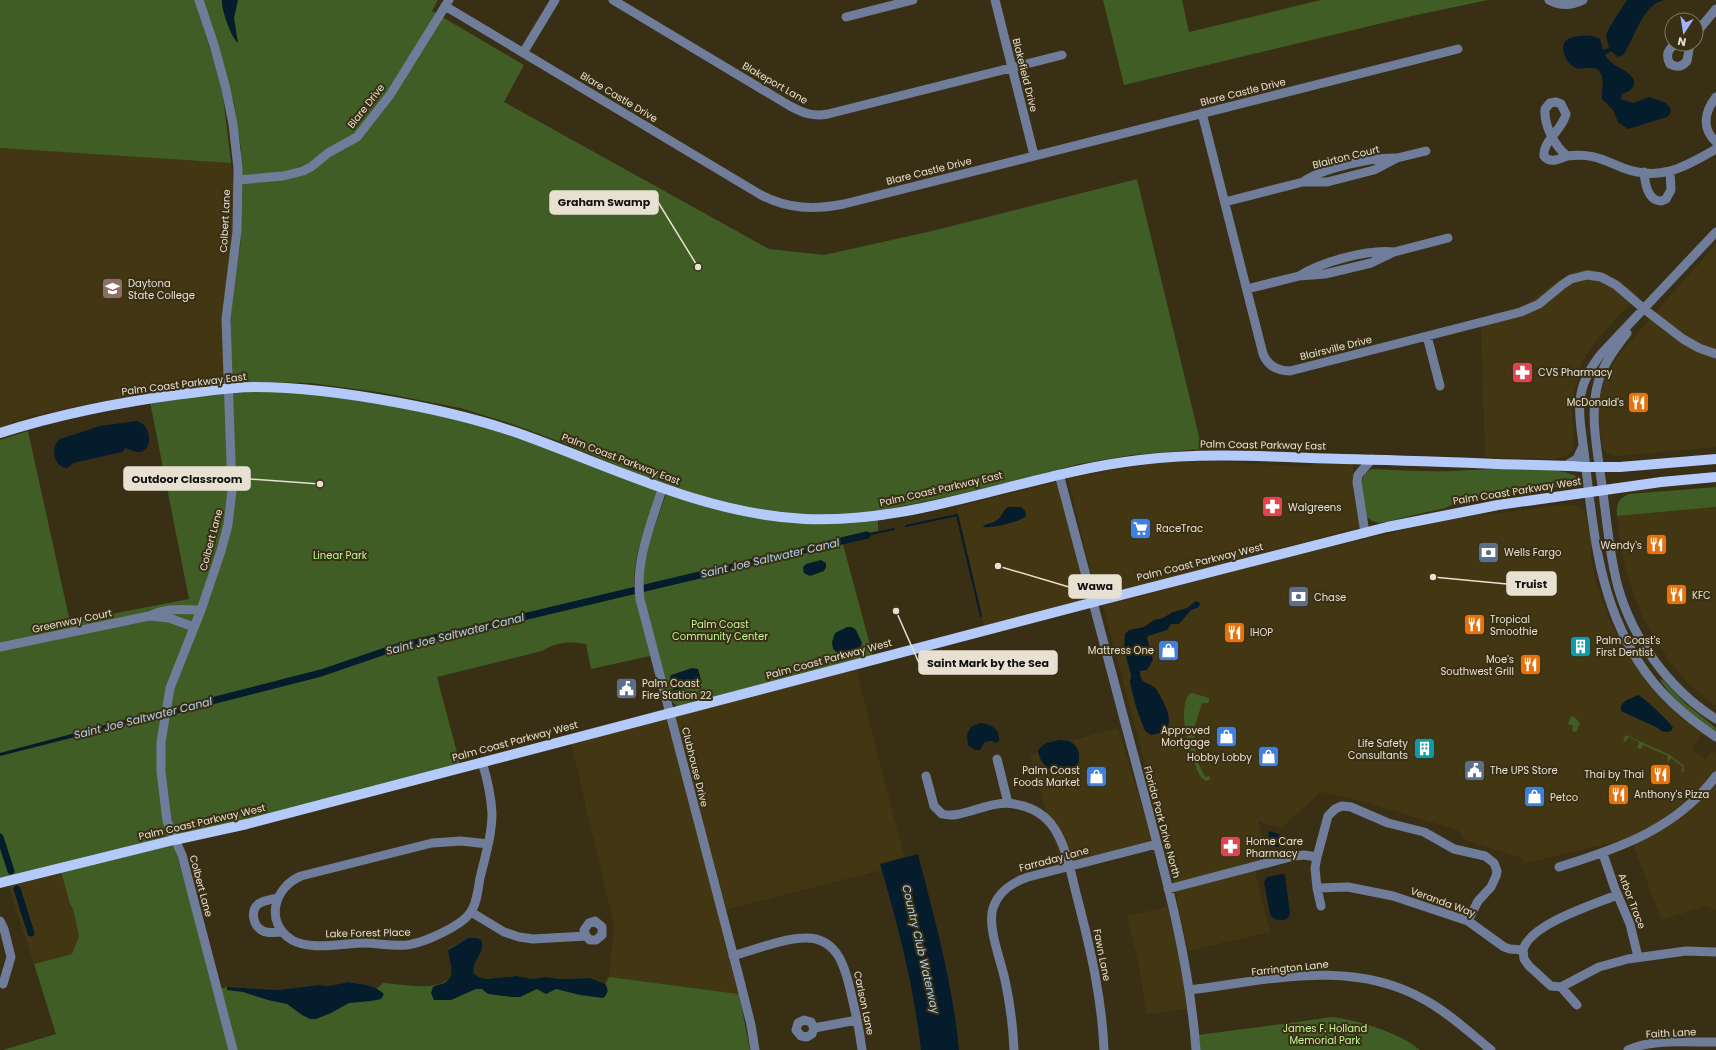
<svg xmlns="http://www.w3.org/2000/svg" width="1716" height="1050" font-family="Poppins,sans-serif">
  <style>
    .built { fill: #433613 }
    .green { fill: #3f5d24 }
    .water { fill: #051c2c }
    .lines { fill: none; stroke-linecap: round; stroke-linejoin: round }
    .stream { stroke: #051c2c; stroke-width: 2 }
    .canal { stroke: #051c2c; stroke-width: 7 }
    .minor { stroke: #6f7d9b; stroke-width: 9 }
    .major { stroke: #b4cafb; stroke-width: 10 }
    .labels { text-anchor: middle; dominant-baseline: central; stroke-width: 4; stroke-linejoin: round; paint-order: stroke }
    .street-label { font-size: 10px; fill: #e8e1d2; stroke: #392f14 }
    .poi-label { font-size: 10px; fill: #e8e1d2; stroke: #392f14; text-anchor: start }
    .park-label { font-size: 10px; fill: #c0f694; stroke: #392f14 }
    .water-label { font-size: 11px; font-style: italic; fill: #aed2ef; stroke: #392f14 }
    .leader { fill: none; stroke: #e8e1d2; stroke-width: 1.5 }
    .callout-dot { fill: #e8e1d2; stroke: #392f14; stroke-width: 1.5 }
    .callout { fill: #e8e1d2; stroke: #e8e1d2; stroke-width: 1.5 }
    .callout-label { font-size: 11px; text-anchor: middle; font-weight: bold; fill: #111 }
  </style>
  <rect width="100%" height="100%" fill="#392f14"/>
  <path class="built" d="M0,148L231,163L235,209L225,380L223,384L220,386L152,394L67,408L28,417L0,428Z
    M1716,244V447L1616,456L1611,455L1604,450L1602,445L1598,412L1599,401L1603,383L1607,374L1620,353Z
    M1584,269L1594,270L1606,273L1619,280L1638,295L1599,337L1580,364V373L1571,403L1574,448L1568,455L1555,459L1485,457L1481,326L1492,314L1511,309L1526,304L1560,279L1571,273Z
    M1219,461L1303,467L1321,463L1353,464V491L1360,527L1097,597L1068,478L1156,463Z
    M1057,482L1090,599L984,626L957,507Z
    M1568,504L1574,505L1582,509L1586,516L1592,543L1591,558L1596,582L1611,623L1626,651L1648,683L1659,695L1675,712L1702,734L1692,750L1706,759L1712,750L1716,753V910L1705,906L1661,920L1631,838L1522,864L1521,858L1465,840L1457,830L1362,801L1321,792L1281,828L1258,821L1270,867L1255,870L1270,932L1188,951L1163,831L1103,606L1297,555L1477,513L1495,514Z
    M1716,507V706L1687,682L1669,661L1642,616L1626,571L1621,548L1617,516Z
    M856,668L904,857L881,864L882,870L725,910L674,715Z
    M667,717L718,912L739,994L609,977L614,926L571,743Z
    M1118,728L1152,840L1061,865L1030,755L1038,753V755L1079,756L1078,748L1071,741Z
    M61,872L70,904L73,909L79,936L72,954L34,964L8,885Z
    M1167,907L1181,960L1188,1009L1146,1014L1139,964L1127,916Z"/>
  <path class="green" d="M0,0H195L219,78L223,96L231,163L0,148Z
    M203,0H438L432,11L524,65L504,102L769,249L824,255L932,231L1137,179L1202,449L1132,455L1079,464L986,489L878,511L820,516L783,514L751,509L666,486L561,442L509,423L460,408L378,392L310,383L261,382L232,384L230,329L232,299L241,240V149L234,103L216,38Z
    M1103,0H1182L1189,32L1321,0H1488L1412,16L1124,85Z
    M236,391L317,392L443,416L496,431L555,451L658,490C648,520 634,551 634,583L650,656L591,669L586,644C569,641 556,642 542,651L437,677L460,764L239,823L0,879V440L28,431L70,622L189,599L150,402Z
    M1373,469C1400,470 1427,472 1453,471C1475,470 1568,463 1579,479L1577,484L1459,502L1445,508L1380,523L1372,521L1365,515C1364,501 1354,474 1373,469Z
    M1716,487V507L1617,516C1616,504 1618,499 1629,494Z
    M666,494L750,516L878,518V531L841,537L873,656L677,706L670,700L647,614L642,583L644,558Z
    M1662,679L1685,703L1716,728V731C1695,717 1674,701 1660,680Z
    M1192,693L1209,698V700L1208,703H1202L1194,729L1199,732L1194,734L1196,758L1205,777L1210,776V779L1207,781C1205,780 1204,780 1202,778C1194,770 1183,727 1184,715C1184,707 1185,700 1189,694Z
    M1571,716L1574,717L1580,723L1576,732L1572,731L1573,726L1568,724Z
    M1626,735L1670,755L1684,766V771L1681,773L1683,767L1671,758L1667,763L1668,756L1643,745L1641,749L1637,748L1639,742L1629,737L1625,742L1623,739Z
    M174,845L215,990L227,987L277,990L319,985L329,986L348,982L361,984L376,989L383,983C402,984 436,992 450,978L452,969L448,949L468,938H478L482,941C485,955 471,960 474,974L479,977L487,979L516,976L533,979L545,977L561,979L590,978L605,984L609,977L739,994L750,1050H3L56,1034L34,964L72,954L79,936L73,909L70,904L61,872Z
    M1333,1017C1359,1021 1399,1032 1420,1050H1199L1198,1035Z"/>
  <path class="water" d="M222,0H238L234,18L238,43C231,37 221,9 222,0Z
    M1627,0H1664C1642,5 1635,38 1623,55L1618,57L1611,51L1605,55C1614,69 1626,67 1634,80C1635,88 1629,92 1622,94L1621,99L1633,103L1649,97L1666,103L1671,109L1670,114L1667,117L1628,129L1618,122L1613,110L1602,99C1601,90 1606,79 1599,71C1594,65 1583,70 1576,68C1568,65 1559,50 1565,42C1567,38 1574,37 1579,36C1586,35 1593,35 1600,39L1603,50L1609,48L1606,36L1609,28Z
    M136,421C151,423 154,450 140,452C135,453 130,449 125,448L122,452L73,463L67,468C53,467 50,446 60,439L100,426Z
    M1008,507H1021L1025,511L1026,516C1021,522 990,529 983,527C985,523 993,524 997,520C1002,517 1003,510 1008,507Z
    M821,560L826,563V567L824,571L810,576L804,573L803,567L806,564Z
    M1196,601L1200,603L1199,607L1191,610L1179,624H1171L1167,630L1148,636L1147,638L1153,660L1147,670L1140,671C1139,685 1151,682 1157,690C1164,704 1174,716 1166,732L1151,735L1145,731L1136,707L1130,683L1131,675L1124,649L1125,634L1129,630L1144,627L1154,620L1163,618L1173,612L1187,608Z
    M847,627H852L856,630L862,643L860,648L855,650L838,653L833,649L832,642L835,633Z
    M692,668L698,669L702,683L673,691L670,678L671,675Z
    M1638,695C1644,697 1668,721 1673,727L1671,731C1665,733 1662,732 1658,728L1621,711C1620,700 1631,699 1638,695Z
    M158,711V716L0,756V753Z
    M981,723C992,725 1000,729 999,741L996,743L992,741L985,742L980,750H975L968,745L967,734L972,726Z
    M1060,740C1093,739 1080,793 1048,768C1043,764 1038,757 1038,750L1046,743Z
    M1270,831L1283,836L1284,841L1281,846L1276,847L1272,845L1268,834Z
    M918,854C934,918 953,983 959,1050H921C914,987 898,925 880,864Z
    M1283,874L1285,875L1290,914L1287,919C1280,921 1274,921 1270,914L1264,882L1267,877Z
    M468,938H478L482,941C485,955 471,960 474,974L479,977L487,979L516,976L533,979L545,977L561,979L590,978L605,984C609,989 608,994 603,998L580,995L556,989L546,994L537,989L520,997H512L488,994L482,989H476L451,1000H434L431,993L433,987C436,985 439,985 442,984C458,978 449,961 448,950Z
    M348,982C360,984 375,985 384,994L381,999L371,1001L349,1003L331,1013L316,1019H310L302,1015L287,1004L268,1000L243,992L227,990V987L277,990L319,985L329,986Z"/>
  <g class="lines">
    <path class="stream" d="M906,526L957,515L981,616
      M867,535L894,529"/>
    <path class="canal" d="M149,717L321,673L397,647L867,535
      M0,837L11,871
      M17,889L31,933"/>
    <path class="minor" d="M199,0L214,45L226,89L233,124L238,168L237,231L226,319L232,490L228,525L221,551L201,610L170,688L161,742V772L167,821L182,855L233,1050
      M613,0L790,106C803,113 813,117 828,114L1062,55
      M995,0L1034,155
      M1549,0C1560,6 1571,6 1583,0
      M445,6L761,195C788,209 814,210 844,204L1458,49
      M846,17L913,0
      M1696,33L1716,9
      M1677,44C1668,48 1665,55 1670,64C1677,68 1682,67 1687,61L1690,44
      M523,53L555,0
      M1716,97C1705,111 1701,128 1716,142
      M1202,113L1263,354C1268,366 1277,371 1290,371L1521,312L1539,304L1562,285L1571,279L1587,275L1601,277L1616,285L1644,309L1683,339L1699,348L1716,354
      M1567,156C1559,159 1550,164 1544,156C1542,142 1563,129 1566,114L1561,104L1556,102L1550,103L1545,109C1544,126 1554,145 1567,156C1592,153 1601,159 1623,168C1661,182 1684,167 1716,149
      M1397,158C1373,157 1322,168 1303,182H1327L1374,170L1397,158L1426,151
      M1644,172C1645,184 1648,201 1661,201L1666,199L1671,190L1670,171
      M238,180L283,176L303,171L311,167L328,153L357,137L390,95L449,0
      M1225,202L1303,182
      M1716,232L1601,354C1592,366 1584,378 1581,394C1577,413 1583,440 1585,460C1593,531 1599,599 1638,661C1658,693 1685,716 1716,737
      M1394,252L1448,238
      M1247,289L1299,276L1325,274L1371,263L1394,252C1368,249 1321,262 1299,276
      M1627,333C1615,349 1603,364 1598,383C1589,415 1598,453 1602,486C1607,520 1609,554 1618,587C1633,640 1670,690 1716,719
      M1427,336L1440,386
      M1565,466L1577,459L1583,446
      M1059,474C1086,575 1112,675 1139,775C1163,866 1189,956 1196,1050
      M662,489C651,525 635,560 640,599L740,981L751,1025L755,1050
      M1365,533L1357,482L1358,475L1372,459
      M150,616C166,607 183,610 201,610
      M0,647L149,616L169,618L194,627
      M997,759L1008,803
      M482,762C487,778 491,796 492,813C492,835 485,857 480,878C478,889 477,904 470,913C461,926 427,941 412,944C397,948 380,943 364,943C344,943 310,951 292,940C264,923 274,887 301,876L432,843L461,841L488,844
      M926,776L934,806L942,814C964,820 991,797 1019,805C1033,808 1046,816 1054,828C1067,848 1071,874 1077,897C1090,947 1102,998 1104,1050
      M1603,854L1615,889L1630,924L1638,957
      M1317,857L1328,816L1335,809L1342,806L1351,807L1388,823L1424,832L1454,849L1485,856L1494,863L1497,871L1496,876L1491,887L1478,901L1468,921
      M1559,867C1620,848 1676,829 1716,776
      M1317,888L1321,906
      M1168,889L1294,856L1304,855L1317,857L1315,868L1317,888L1348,887L1393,896L1468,921L1504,947L1510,949L1523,950L1524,959L1529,966L1551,986L1561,987L1577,1005
      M278,898C272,899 265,900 260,903C249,909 253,927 263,931C269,934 276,932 282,932
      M471,912L504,932L519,937L533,939L586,936L590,940H596L602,935V927L595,921L589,923L584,930L586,936
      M0,921L4,929L11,957L3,984
      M1523,950C1530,924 1593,905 1617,895
      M733,956C754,950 784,938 805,938C841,937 847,975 853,1002C857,1018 860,1034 862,1050
      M1561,987L1599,967L1628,959L1686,951L1716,952
      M1190,990C1269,980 1352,958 1425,1000C1449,1013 1470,1033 1491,1050
      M814,1028L811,1022L804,1020L798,1023L796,1030L801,1036L807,1037L812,1034L814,1028L857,1020
      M1014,1050C1013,1027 1010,1003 1005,980C1001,961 987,927 993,908C998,892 1013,882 1028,877L1157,844
      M1628,1050C1654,1038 1688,1043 1716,1042"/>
    <path class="major" d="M0,433C59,414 121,402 182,394C207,391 231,387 255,387C304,387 352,394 400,403C443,411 485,421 526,436C617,469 706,514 805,519C920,524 1027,473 1140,460C1207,452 1275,457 1343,459C1394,460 1445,462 1497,464C1527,465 1556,465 1586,467H1620L1716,459
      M0,883L174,840L247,824L1094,602L1387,527L1498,505L1661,482L1716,477"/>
  </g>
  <defs>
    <symbol id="university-square" viewBox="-11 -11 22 22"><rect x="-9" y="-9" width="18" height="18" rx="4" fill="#8d6e63" stroke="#392f14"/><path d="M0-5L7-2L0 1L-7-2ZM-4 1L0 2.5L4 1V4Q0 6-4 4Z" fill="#fff"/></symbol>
    <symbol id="pharmacy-square" viewBox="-11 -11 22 22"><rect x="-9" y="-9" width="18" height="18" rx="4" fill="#e0444e" stroke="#392f14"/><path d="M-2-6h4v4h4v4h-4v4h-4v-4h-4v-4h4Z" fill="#fff"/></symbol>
    <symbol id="restaurant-square" viewBox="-11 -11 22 22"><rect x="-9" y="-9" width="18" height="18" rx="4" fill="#e8710a" stroke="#392f14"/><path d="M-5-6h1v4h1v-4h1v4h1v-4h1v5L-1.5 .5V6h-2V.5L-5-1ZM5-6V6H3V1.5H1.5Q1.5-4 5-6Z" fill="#fff"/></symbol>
    <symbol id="supermarket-square" viewBox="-11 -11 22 22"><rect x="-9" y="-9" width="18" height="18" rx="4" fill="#3f7fe0" stroke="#392f14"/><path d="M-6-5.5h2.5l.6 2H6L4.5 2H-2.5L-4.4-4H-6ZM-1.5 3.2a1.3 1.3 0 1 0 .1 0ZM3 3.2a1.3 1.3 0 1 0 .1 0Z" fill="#fff"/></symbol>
    <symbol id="bank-square" viewBox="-11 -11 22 22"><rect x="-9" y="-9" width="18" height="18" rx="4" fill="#5c6f8a" stroke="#392f14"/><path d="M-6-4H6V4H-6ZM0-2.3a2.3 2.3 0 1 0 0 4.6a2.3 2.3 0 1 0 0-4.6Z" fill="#fff"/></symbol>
    <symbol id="building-square" viewBox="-11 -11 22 22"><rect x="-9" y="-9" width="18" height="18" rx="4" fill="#0f9aa8" stroke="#392f14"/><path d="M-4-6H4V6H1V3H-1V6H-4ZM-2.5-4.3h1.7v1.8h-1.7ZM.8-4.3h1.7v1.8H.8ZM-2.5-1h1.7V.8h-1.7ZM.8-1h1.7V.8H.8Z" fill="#fff"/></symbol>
    <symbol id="shop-square" viewBox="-11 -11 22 22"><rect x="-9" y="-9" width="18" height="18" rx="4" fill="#3f7fe0" stroke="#392f14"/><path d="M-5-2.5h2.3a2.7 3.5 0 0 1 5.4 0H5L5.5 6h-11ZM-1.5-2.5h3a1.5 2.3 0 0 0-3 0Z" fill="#fff"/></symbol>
    <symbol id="civic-square" viewBox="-11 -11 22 22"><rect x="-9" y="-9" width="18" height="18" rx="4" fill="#5c6f8a" stroke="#392f14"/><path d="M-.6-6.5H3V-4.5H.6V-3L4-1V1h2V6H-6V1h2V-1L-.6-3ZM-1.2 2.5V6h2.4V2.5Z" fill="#fff"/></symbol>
  </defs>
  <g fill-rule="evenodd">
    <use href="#university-square" x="100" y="276" width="25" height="25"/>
    <use href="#pharmacy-square" x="1510" y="360" width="25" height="25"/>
    <use href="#restaurant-square" x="1626" y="390" width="25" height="25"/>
    <use href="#pharmacy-square" x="1260" y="494" width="25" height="25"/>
    <use href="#supermarket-square" x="1128" y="516" width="25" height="25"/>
    <use href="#restaurant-square" x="1644" y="532" width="25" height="25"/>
    <use href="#bank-square" x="1476" y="540" width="25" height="25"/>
    <use href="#restaurant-square" x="1664" y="582" width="25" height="25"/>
    <use href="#bank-square" x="1286" y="584" width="25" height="25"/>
    <use href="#restaurant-square" x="1462" y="612" width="25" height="25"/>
    <use href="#restaurant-square" x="1222" y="620" width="25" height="25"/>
    <use href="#building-square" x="1568" y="634" width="25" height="25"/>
    <use href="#shop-square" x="1156" y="638" width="25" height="25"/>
    <use href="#restaurant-square" x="1518" y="652" width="25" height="25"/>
    <use href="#civic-square" x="614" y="676" width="25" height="25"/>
    <use href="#shop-square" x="1214" y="724" width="25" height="25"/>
    <use href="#building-square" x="1412" y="736" width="25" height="25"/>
    <use href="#shop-square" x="1256" y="744" width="25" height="25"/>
    <use href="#civic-square" x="1462" y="758" width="25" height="25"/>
    <use href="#restaurant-square" x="1648" y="762" width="25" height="25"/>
    <use href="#shop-square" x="1084" y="764" width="25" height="25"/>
    <use href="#restaurant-square" x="1606" y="782" width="25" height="25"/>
    <use href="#shop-square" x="1522" y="784" width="25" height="25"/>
    <use href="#pharmacy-square" x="1218" y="834" width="25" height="25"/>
  </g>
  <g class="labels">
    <g class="street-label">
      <text transform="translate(1025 75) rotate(76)">Blakefield Drive</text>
      <text transform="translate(775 83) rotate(30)">Blakeport Lane</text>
      <text transform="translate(1243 92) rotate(-14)">Blare Castle Drive</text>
      <text transform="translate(619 97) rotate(31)">Blare Castle Drive</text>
      <text transform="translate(366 106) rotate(-52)">Blare Drive</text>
      <text transform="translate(1346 157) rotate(-14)">Blairton Court</text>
      <text transform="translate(929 171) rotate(-14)">Blare Castle Drive</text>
      <text transform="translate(225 221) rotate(-87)">Colbert Lane</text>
      <text transform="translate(1336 348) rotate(-14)">Blairsville Drive</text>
      <text transform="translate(184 384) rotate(-7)">Palm Coast Parkway East</text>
      <text transform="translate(1263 445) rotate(1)">Palm Coast Parkway East</text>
      <text transform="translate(621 459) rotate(21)">Palm Coast Parkway East</text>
      <text transform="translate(941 489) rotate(-13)">Palm Coast Parkway East</text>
      <text transform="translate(1517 491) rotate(-9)">Palm Coast Parkway West</text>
      <text transform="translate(211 540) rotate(-75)">Colbert Lane</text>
      <text transform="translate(1200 562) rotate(-14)">Palm Coast Parkway West</text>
      <text transform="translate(72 621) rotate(-12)">Greenway Court</text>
      <text transform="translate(829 659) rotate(-15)">Palm Coast Parkway West</text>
      <text transform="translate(515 741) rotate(-15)">Palm Coast Parkway West</text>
      <text transform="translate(695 767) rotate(76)">Clubhouse Drive</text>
      <text transform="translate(202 822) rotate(-13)">Palm Coast Parkway West</text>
      <text transform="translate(1162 822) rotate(75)">Florida Park Drive North</text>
      <text transform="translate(1054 859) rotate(-15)">Farraday Lane</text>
      <text transform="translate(201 886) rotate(75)">Colbert Lane</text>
      <text transform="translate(1632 901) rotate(69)">Arbor Trace</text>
      <text transform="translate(1443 902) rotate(20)">Veranda Way</text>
      <text transform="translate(368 933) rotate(-1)">Lake Forest Place</text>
      <text transform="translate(1102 955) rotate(79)">Fawn Lane</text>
      <text transform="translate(1290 968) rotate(-6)">Farrington Lane</text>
      <text transform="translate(864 1003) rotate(78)">Carlson Lane</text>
      <text transform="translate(1671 1033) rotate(-3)">Faith Lane</text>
    </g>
    <g class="poi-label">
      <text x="128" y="283">Daytona<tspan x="128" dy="12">State College</tspan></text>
      <text x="1538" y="372">CVS Pharmacy</text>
      <text x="1624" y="402" text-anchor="end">McDonald's</text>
      <text x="1288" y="507">Walgreens</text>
      <text x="1156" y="528">RaceTrac</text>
      <text x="1642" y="545" text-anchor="end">Wendy's</text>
      <text x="1504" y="552">Wells Fargo</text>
      <text x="1692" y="595">KFC</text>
      <text x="1314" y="597">Chase</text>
      <text x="1490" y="619">Tropical<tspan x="1490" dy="12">Smoothie</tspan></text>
      <text x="1250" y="632">IHOP</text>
      <text x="1596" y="640">Palm Coast's<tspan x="1596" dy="12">First Dentist</tspan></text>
      <text x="1154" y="650" text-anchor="end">Mattress One</text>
      <text x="1514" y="659" text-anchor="end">Moe's<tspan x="1514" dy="12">Southwest Grill</tspan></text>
      <text x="642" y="683">Palm Coast<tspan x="642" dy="12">Fire Station 22</tspan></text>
      <text x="1210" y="730" text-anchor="end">Approved<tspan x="1210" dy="12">Mortgage</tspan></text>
      <text x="1408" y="743" text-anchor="end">Life Safety<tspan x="1408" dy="12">Consultants</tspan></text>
      <text x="1252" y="757" text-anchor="end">Hobby Lobby</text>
      <text x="1080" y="770" text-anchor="end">Palm Coast<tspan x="1080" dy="12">Foods Market</tspan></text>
      <text x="1490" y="770">The UPS Store</text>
      <text x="1644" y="774" text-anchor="end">Thai by Thai</text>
      <text x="1634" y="794">Anthony's Pizza</text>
      <text x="1550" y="797">Petco</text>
      <text x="1246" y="841">Home Care<tspan x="1246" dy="12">Pharmacy</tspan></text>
    </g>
    <g class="park-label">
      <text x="340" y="555">Linear Park</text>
      <text x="720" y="624">Palm Coast<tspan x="720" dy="12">Community Center</tspan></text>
      <text x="1325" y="1028">James F. Holland<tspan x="1325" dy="12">Memorial Park</tspan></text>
    </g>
    <g class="water-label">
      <text transform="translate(770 558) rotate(-13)">Saint Joe Saltwater Canal</text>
      <text transform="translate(455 634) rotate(-14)">Saint Joe Saltwater Canal</text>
      <text transform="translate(143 718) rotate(-14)">Saint Joe Saltwater Canal</text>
      <text transform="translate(921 949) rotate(77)">Country Club Waterway</text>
    </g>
  </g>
  <path class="leader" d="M698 267L658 202M320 484L250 479M1433 577L1507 584M998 566L1069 587M896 611L919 663"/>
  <g class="callout-dot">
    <circle cx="698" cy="267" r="4"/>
    <circle cx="320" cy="484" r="4"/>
    <circle cx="1433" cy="577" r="4"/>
    <circle cx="998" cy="566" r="4"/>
    <circle cx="896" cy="611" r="4"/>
  </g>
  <g class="callout">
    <rect x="550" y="191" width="108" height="23" rx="4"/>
    <rect x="124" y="467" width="126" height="23" rx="4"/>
    <rect x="1507" y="572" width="49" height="23" rx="4"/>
    <rect x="1069" y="575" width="52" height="23" rx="4"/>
    <rect x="919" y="651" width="138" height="23" rx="4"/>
  </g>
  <g class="callout-label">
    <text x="604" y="206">Graham Swamp</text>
    <text x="187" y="483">Outdoor Classroom</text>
    <text x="1531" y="588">Truist</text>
    <text x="1095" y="590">Wawa</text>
    <text x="988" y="667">Saint Mark by the Sea</text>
  </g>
  <g transform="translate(1684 32) rotate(192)"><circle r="19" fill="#392f14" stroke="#7f7660"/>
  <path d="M0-3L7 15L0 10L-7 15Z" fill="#a2b2fd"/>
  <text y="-6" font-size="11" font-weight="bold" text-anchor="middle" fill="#e8e1d2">N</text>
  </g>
</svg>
